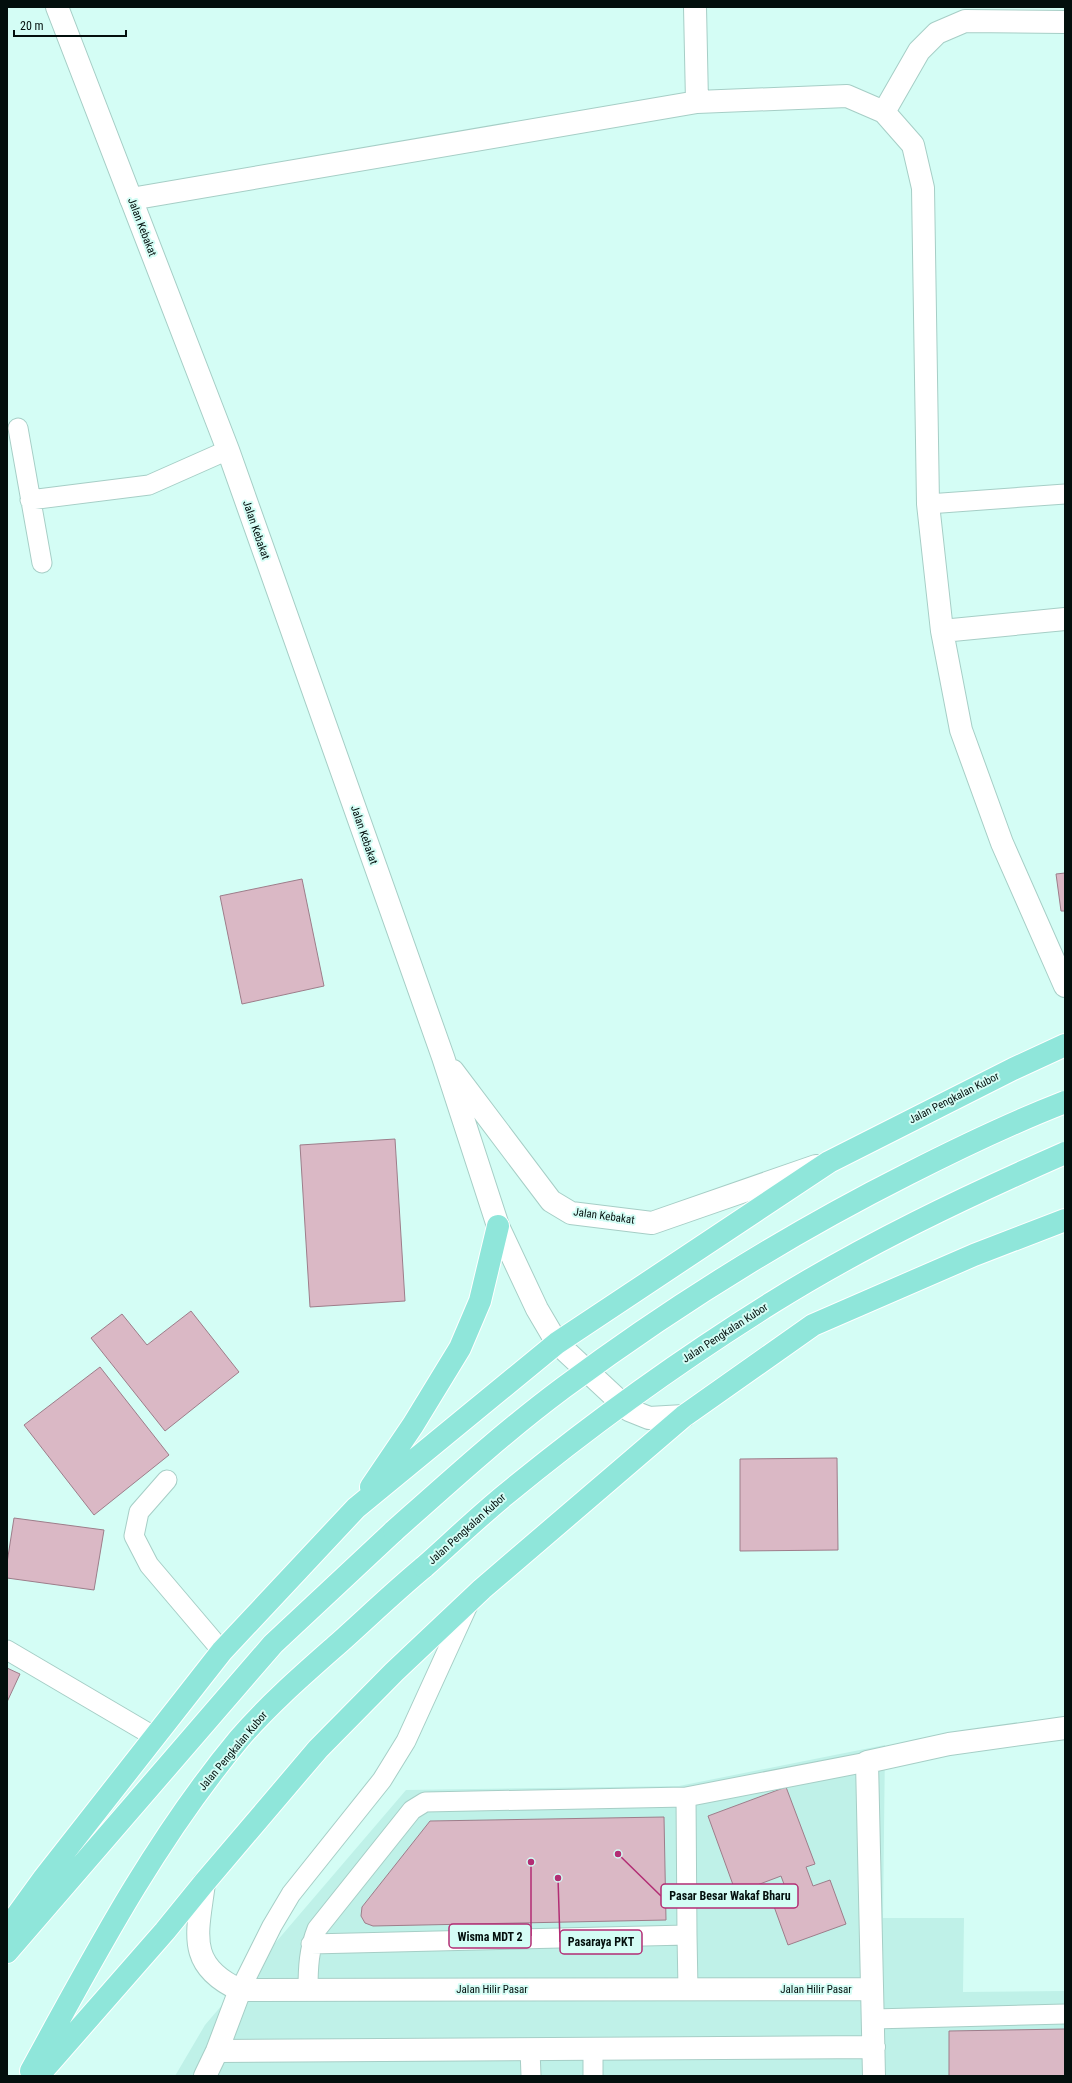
<svg xmlns="http://www.w3.org/2000/svg" width="1072" height="2083" font-family="'Roboto Condensed',sans-serif">
  <style>
    .built { fill: #bff1e8 }
    .building { fill: #dab8c5; stroke: #9d7d8a }
    .lines { fill: none; stroke-linecap: round; stroke-linejoin: round }
    .lane-casing { stroke: #a6cec6; stroke-width: 21 }
    .street-casing { stroke: #a6cec6; stroke-width: 24 }
    .secondary-casing { stroke: #a6cec6; stroke-width: 24 }
    .primary-casing { stroke: #fff; stroke-width: 24 }
    .lane { stroke: #fff; stroke-width: 19 }
    .street { stroke: #fff; stroke-width: 22 }
    .secondary { stroke: #fff; stroke-width: 22 }
    .primary { stroke: #8fe6da; stroke-width: 22 }
    .primary-bridge-casing { stroke: #fff; stroke-width: 24; stroke-linecap: butt }
    .primary-bridge { stroke: #8fe6da; stroke-width: 22 }
    .labels { text-anchor: middle; dominant-baseline: central; stroke-width: 4; stroke-linejoin: round; paint-order: stroke }
    .street-label { font-size: 11px; fill: #030f0d; stroke: #d4fdf5 }
    .leader { fill: none; stroke: #b22d74; stroke-width: 1.5 }
    .callout-dot { fill: #b22d74; stroke: #d4fdf5; stroke-width: 1.5 }
    .callout { fill: #d4fdf5; stroke: #b22d74; stroke-width: 1.5 }
    .callout-label { font-size: 12px; text-anchor: middle; font-weight: bold; fill: #030f0d }
  </style>
  <rect width="100%" height="100%" fill="#d4fdf5"/>
  <path class="built" d="M885,1745L883,1918H964L963,1992L1065,1991V2076H175L205,2025L406,1790L679,1786Z"/>
  <path class="building" d="M1065,873V911H1061L1056,874Z
    M302,879L324,986L242,1004L220,896Z
    M395,1139L405,1301L310,1307L300,1145Z
    M191,1311L239,1372L165,1431L91,1338L122,1314L147,1345Z
    M100,1367L169,1455L94,1515L24,1425Z
    M837,1458L838,1550L740,1551V1459Z
    M14,1518L104,1530L94,1590L7,1578V1563Z
    M7,1668L20,1674L7,1702Z
    M786,1787L815,1864L806,1867L813,1886L830,1880L846,1924L788,1945L772,1901L788,1895L781,1876L736,1893L708,1816Z
    M664,1817L666,1920L373,1926L365,1923L361,1916L362,1907L430,1821Z
    M1065,2029V2076H949V2031Z"/>
  <g class="lines">
    <defs>
      <path id="lane" d="M18,428L42,563
        M30,500L149,485L228,450
        M928,504L1065,494
        M167,1480L139,1512L134,1536L149,1565L222,1651
        M7,1650L155,1737
        M686,1797L687,1935
        M311,1944L687,1935L688,1989
        M240,1990L272,1926L291,1894L382,1780L406,1741L469,1603
        M308,1990C308,1967 309,1949 317,1929L412,1810L425,1802L686,1797L867,1762
        M873,2019L1065,2014
        M530,2049L531,2076
        M593,2049V2076"/>
      <path id="street" d="M695,7L697,102
        M884,112L919,51L937,33L965,21L1065,22
        M131,199L697,102L847,96L884,112L913,145L923,188L928,504L942,631L961,730L1002,843L1065,986
        M942,631L1065,619
        M204,1883C198,1932 185,1965 240,1990L872,1989
        M217,2051L874,2047
        M205,2076L217,2051L240,1990
        M874,2076L867,1762L949,1744L1065,1728"/>
      <path id="secondary" d="M57,7L228,450L443,1057L498,1226L537,1309L557,1343L629,1410L649,1418L684,1416
        M453,1071L551,1201L571,1213L652,1223L816,1166"/>
      <path id="primary" d="M371,1487L413,1425L460,1348L480,1301L498,1226
        M7,1929L44,1878L222,1651L356,1508L557,1343L829,1162L1013,1069L1065,1045
        M7,1952L273,1644L394,1531
        M31,2071C94,1956 155,1840 239,1739C269,1704 305,1673 339,1643C368,1617 395,1591 424,1567
        M38,2076L165,1931L204,1883L318,1749L394,1672L482,1589L684,1416L813,1325L974,1255L1065,1220"/>
    </defs>
    <use href="#lane" class="lane-casing"/>
    <use href="#street" class="street-casing"/>
    <use href="#secondary" class="secondary-casing"/>
    <use href="#primary" class="primary-casing"/>
    <use href="#lane" class="lane"/>
    <use href="#street" class="street"/>
    <use href="#secondary" class="secondary"/>
    <use href="#primary" class="primary"/>
    <defs>
      <path id="primary-bridge" d="M394,1531C449,1482 504,1432 563,1388C672,1307 787,1235 908,1174C959,1148 1011,1123 1065,1102
        M424,1567C451,1543 477,1518 505,1495C590,1425 680,1360 773,1302C866,1244 965,1197 1065,1153"/>
    </defs>
    <use href="#primary-bridge" class="primary-bridge-casing"/>
    <use href="#primary-bridge" class="primary-bridge"/>
  </g>
  <g class="labels">
    <g class="street-label">
      <text transform="translate(142 227) rotate(69)">Jalan Kebakat</text>
      <text transform="translate(256 530) rotate(71)">Jalan Kebakat</text>
      <text transform="translate(364 835) rotate(71)">Jalan Kebakat</text>
      <text transform="translate(954 1098) rotate(-27)">Jalan Pengkalan Kubor</text>
      <text transform="translate(604 1216) rotate(8)">Jalan Kebakat</text>
      <text transform="translate(725 1333) rotate(-33)">Jalan Pengkalan Kubor</text>
      <text transform="translate(467 1529) rotate(-42)">Jalan Pengkalan Kubor</text>
      <text transform="translate(233 1751) rotate(-50)">Jalan Pengkalan Kubor</text>
      <text x="492" y="1989">Jalan Hilir Pasar</text>
      <text x="816" y="1989">Jalan Hilir Pasar</text>
    </g>
  </g>
  <path class="leader" d="M618 1854L661 1896M531 1862L531 1936M558 1878L560 1942"/>
  <g class="callout-dot">
    <circle cx="618" cy="1854" r="4"/>
    <circle cx="531" cy="1862" r="4"/>
    <circle cx="558" cy="1878" r="4"/>
  </g>
  <g class="callout">
    <rect x="661" y="1884" width="137" height="24" rx="4"/>
    <rect x="449" y="1924" width="82" height="24" rx="4"/>
    <rect x="560" y="1930" width="82" height="24" rx="4"/>
  </g>
  <g class="callout-label">
    <text x="730" y="1900">Pasar Besar Wakaf Bharu</text>
    <text x="490" y="1941">Wisma MDT 2</text>
    <text x="601" y="1946">Pasaraya PKT</text>
  </g>
  <rect width="1072" height="2083" fill="none" stroke="#030f0d" stroke-width="16"/>
  <path d="M14 30v6h112v-6" fill="none" stroke="#030f0d" stroke-width="2"/>
  <text x="20" y="30" font-size="12" fill="#030f0d" stroke="#d4fdf5" stroke-width="3" paint-order="stroke">20 m</text>
</svg>
